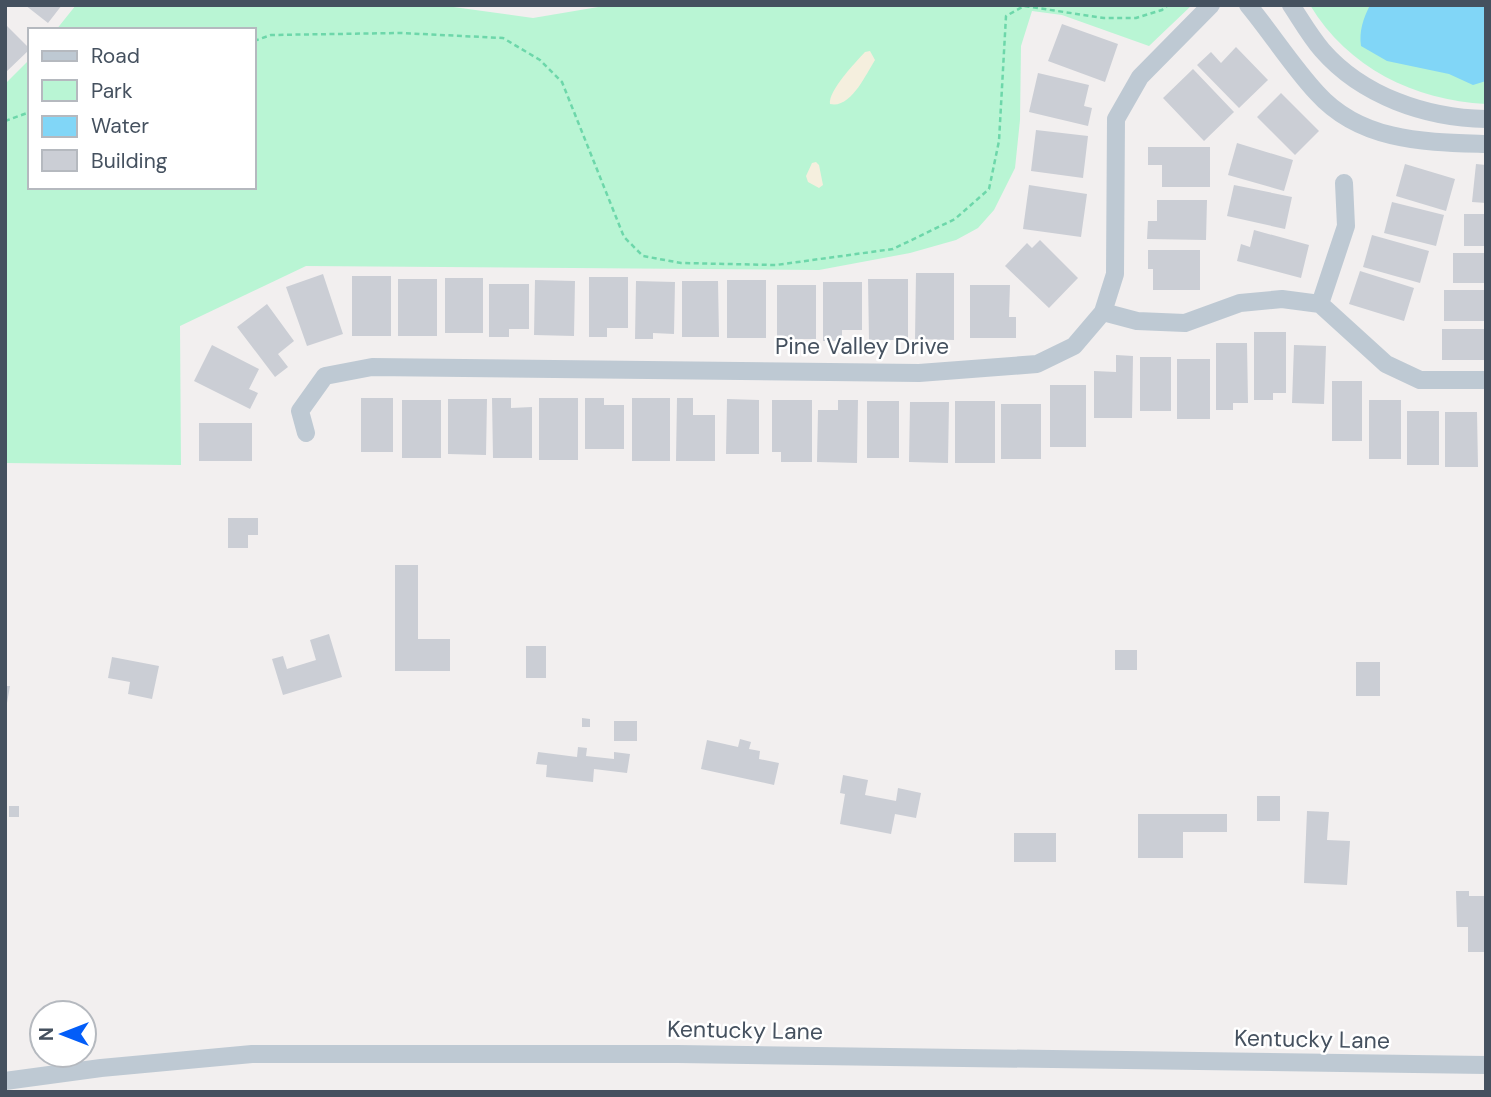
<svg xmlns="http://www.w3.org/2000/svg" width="1491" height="1097" font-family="'DM Sans',sans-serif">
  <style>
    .green { fill: #b9f5d4 }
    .sand { fill: #f5efde }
    .water { fill: #81d6f7 }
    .building { fill: #cbced5 }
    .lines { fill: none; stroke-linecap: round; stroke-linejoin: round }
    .path { stroke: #6dd7aa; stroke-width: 2.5; stroke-dasharray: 5 3.5; stroke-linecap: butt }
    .minor { stroke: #bec9d3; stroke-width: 18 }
    .labels { text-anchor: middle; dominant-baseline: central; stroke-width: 5; stroke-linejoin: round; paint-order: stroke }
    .street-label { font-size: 23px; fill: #45515f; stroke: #fff }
  </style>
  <rect width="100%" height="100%" fill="#f2efef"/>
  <path class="green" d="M76,5H439L533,18L610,5H1192L1149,46L1062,15L1032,11L1021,46L1020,120L1015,168L994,210L978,228L956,240L910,253L819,270L306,266L180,326L181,465L5,463V84L30,59V187H254V30H56Z
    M1310,5H1486V104C1414,100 1348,68 1310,5Z"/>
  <path class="sand" d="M870,51L875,60C866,74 851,109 830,104C828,91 855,63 865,52Z
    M816,162L819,165L823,185L819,188L808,182L806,176L812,163Z"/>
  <path class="water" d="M1370,5H1486V81L1473,85L1449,74L1387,61L1361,46C1359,31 1363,19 1370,5Z"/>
  <path class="building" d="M25,5H62L48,23Z
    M5,24L30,49L5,73Z
    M1062,24L1118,44L1105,82L1048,61Z
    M1236,47L1268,80L1239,108L1197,65L1211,52L1221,63Z
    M1193,69L1234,112L1204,141L1163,98Z
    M1038,73L1089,85L1084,106L1092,108L1088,126L1029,112Z
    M1281,93L1319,131L1295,155L1257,117Z
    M1036,130L1088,136L1083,178L1031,171Z
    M1237,143L1293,160L1284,191L1228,175Z
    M1148,147H1210V187H1162V165H1148Z
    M1405,164L1455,179L1446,211L1396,196Z
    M1476,164L1486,165V203L1472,202Z
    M1029,185L1087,194L1081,237L1023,229Z
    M1234,185L1292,197L1285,229L1227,216Z
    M1157,200H1207L1206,240L1147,239L1148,221H1157Z
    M1392,202L1444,215L1436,246L1384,233Z
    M1464,214H1486V246H1464Z
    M1254,230L1309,245L1301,278L1237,261L1241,244L1250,247Z
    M1372,235L1429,251L1420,283L1363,267Z
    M1040,240L1078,278L1049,308L1005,266L1027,243L1032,248Z
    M1148,250H1200V290H1153V269H1148Z
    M1453,253H1486V283H1453Z
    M1360,271L1414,288L1404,321L1349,304Z
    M916,273H954V340L915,339Z
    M323,274L343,334L307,346L286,287Z
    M352,276H391V336H352Z
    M589,277H628V328H607V337H589Z
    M445,278H483V333H445Z
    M398,279H437V336H398Z
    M868,279H908V340H869Z
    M535,280L575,281L574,336L534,335Z
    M727,280H766V338H727Z
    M636,281L675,282L674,334L653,333V339H635Z
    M682,281H718L719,337H682Z
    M823,282H862V330H842V341H823Z
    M489,284H529V329H509V337H489Z
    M777,285H816V339H777Z
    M970,285H1010L1009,317H1016V338H970Z
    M1444,290H1486V321H1444Z
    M267,304L294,341L278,354L288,367L275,377L237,327Z
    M1442,329H1486V360H1442Z
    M1254,332H1286V393H1273V400H1254Z
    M1216,343H1247L1248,403H1233V410H1216Z
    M212,345L259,369L249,389L258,393L250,409L194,381Z
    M1294,345L1326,346L1324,404L1292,403Z
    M1116,355L1133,356L1132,418H1094V371L1116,372Z
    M1140,357H1171V411H1140Z
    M1177,359H1210V419H1177Z
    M1332,381H1362V441H1332Z
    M1050,385H1086V447H1050Z
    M361,398H393V452H361Z
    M492,398H511V408L532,407V458H493Z
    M539,398H578V460H539Z
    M585,398H604V405H624V449H585Z
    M632,398H670V461H632Z
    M677,398H693V415H715V461H676Z
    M448,399H487L486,455L448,454Z
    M727,399L759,400V454H726Z
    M402,400H441V458H402Z
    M772,400H812V462H781V452H772Z
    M838,400H858L857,463L817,462L818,410H838Z
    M1369,400H1401V459H1369Z
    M867,401H899V458H867Z
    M955,401H995V463H955Z
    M910,402H949L948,463L909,462Z
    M1001,404H1041V459H1001Z
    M1407,411H1439V465H1407Z
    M1445,412H1477L1478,467H1445Z
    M199,423H252V461H199Z
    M228,518H258V535H248V548H228Z
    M395,565H418V639H450V671H395Z
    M329,634L342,677L283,695L272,659L283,656L287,669L316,660L310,640Z
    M526,646H546V678H526Z
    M1115,650H1137V670H1115Z
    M112,657L159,666L152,699L128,694L130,682L108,678Z
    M1356,662H1380V696H1356Z
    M5,686H10L7,703H5Z
    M582,718L590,719V727H582Z
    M614,721H637V741H614Z
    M740,739L751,742L749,749L760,751L759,759L779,763L774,785L701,769L707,740L738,747Z
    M578,747L587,748L586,756L614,759V752L630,754L627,773L594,769L593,782L546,777L547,765L536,764L538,752L577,757Z
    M843,775L868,780L865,795L896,801L898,788L921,793L916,818L895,814L891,834L840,824L845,794L840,793Z
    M1257,796H1280V821H1257Z
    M9,806H19V817H9Z
    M1307,811L1329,812L1327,840L1350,841L1347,885L1304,883Z
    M1138,814H1227V832H1183V858H1138Z
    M1014,833H1056V862H1014Z
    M1456,891H1469V896H1486V952H1468V927H1457Z"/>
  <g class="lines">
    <path class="path" d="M254,41L271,35L400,33L503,38L540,60L562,82L624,237L643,256L681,263L776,265L893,249L955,219L989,189L999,141L1006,16L1024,6L1104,18H1136L1162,10L1168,5
      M5,121L30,112"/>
    <path class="minor" d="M1248,5C1272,34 1292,66 1317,93C1361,142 1425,142 1486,144
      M1291,5C1301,20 1310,36 1322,50C1362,96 1426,118 1486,119
      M1320,304L1346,226L1344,183
      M1103,312L1137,321L1185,323L1240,303L1282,299L1320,304L1386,364L1420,380H1486
      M306,433L300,411L325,376L372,367L919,373L1037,364L1074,346L1103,312L1115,274L1116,119L1140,77L1211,5
      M5,1081L101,1068L252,1054H678L1486,1065"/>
  </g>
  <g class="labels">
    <g class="street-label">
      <text x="862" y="346">Pine Valley Drive</text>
      <text transform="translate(745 1030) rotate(1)">Kentucky Lane</text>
      <text transform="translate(1312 1039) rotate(1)">Kentucky Lane</text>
    </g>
  </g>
  <rect width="1491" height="1097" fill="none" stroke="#45515f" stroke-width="14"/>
  <rect x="28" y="28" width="228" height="161" fill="#ffffff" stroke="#b5b9bf" stroke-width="2"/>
  <rect x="42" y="51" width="35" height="10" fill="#bec9d3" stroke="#b5b9bf" stroke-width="2"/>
  <text x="91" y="63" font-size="21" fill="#45515f">Road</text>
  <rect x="42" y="80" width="35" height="21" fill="#b9f5d4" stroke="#b5b9bf" stroke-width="2"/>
  <text x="91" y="98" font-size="21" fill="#45515f">Park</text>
  <rect x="42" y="116" width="35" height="21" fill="#81d6f7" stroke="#b5b9bf" stroke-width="2"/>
  <text x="91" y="133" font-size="21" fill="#45515f">Water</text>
  <rect x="42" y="150" width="35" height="21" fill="#cbced5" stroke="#b5b9bf" stroke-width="2"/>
  <text x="91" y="168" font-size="21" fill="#45515f">Building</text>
  <g transform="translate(63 1034) rotate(270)"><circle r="33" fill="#ffffff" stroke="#b5b9bf" stroke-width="2"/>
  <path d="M0-5L12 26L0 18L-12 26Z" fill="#035df8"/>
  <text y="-10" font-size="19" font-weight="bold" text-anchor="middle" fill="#45515f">N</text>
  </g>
</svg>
